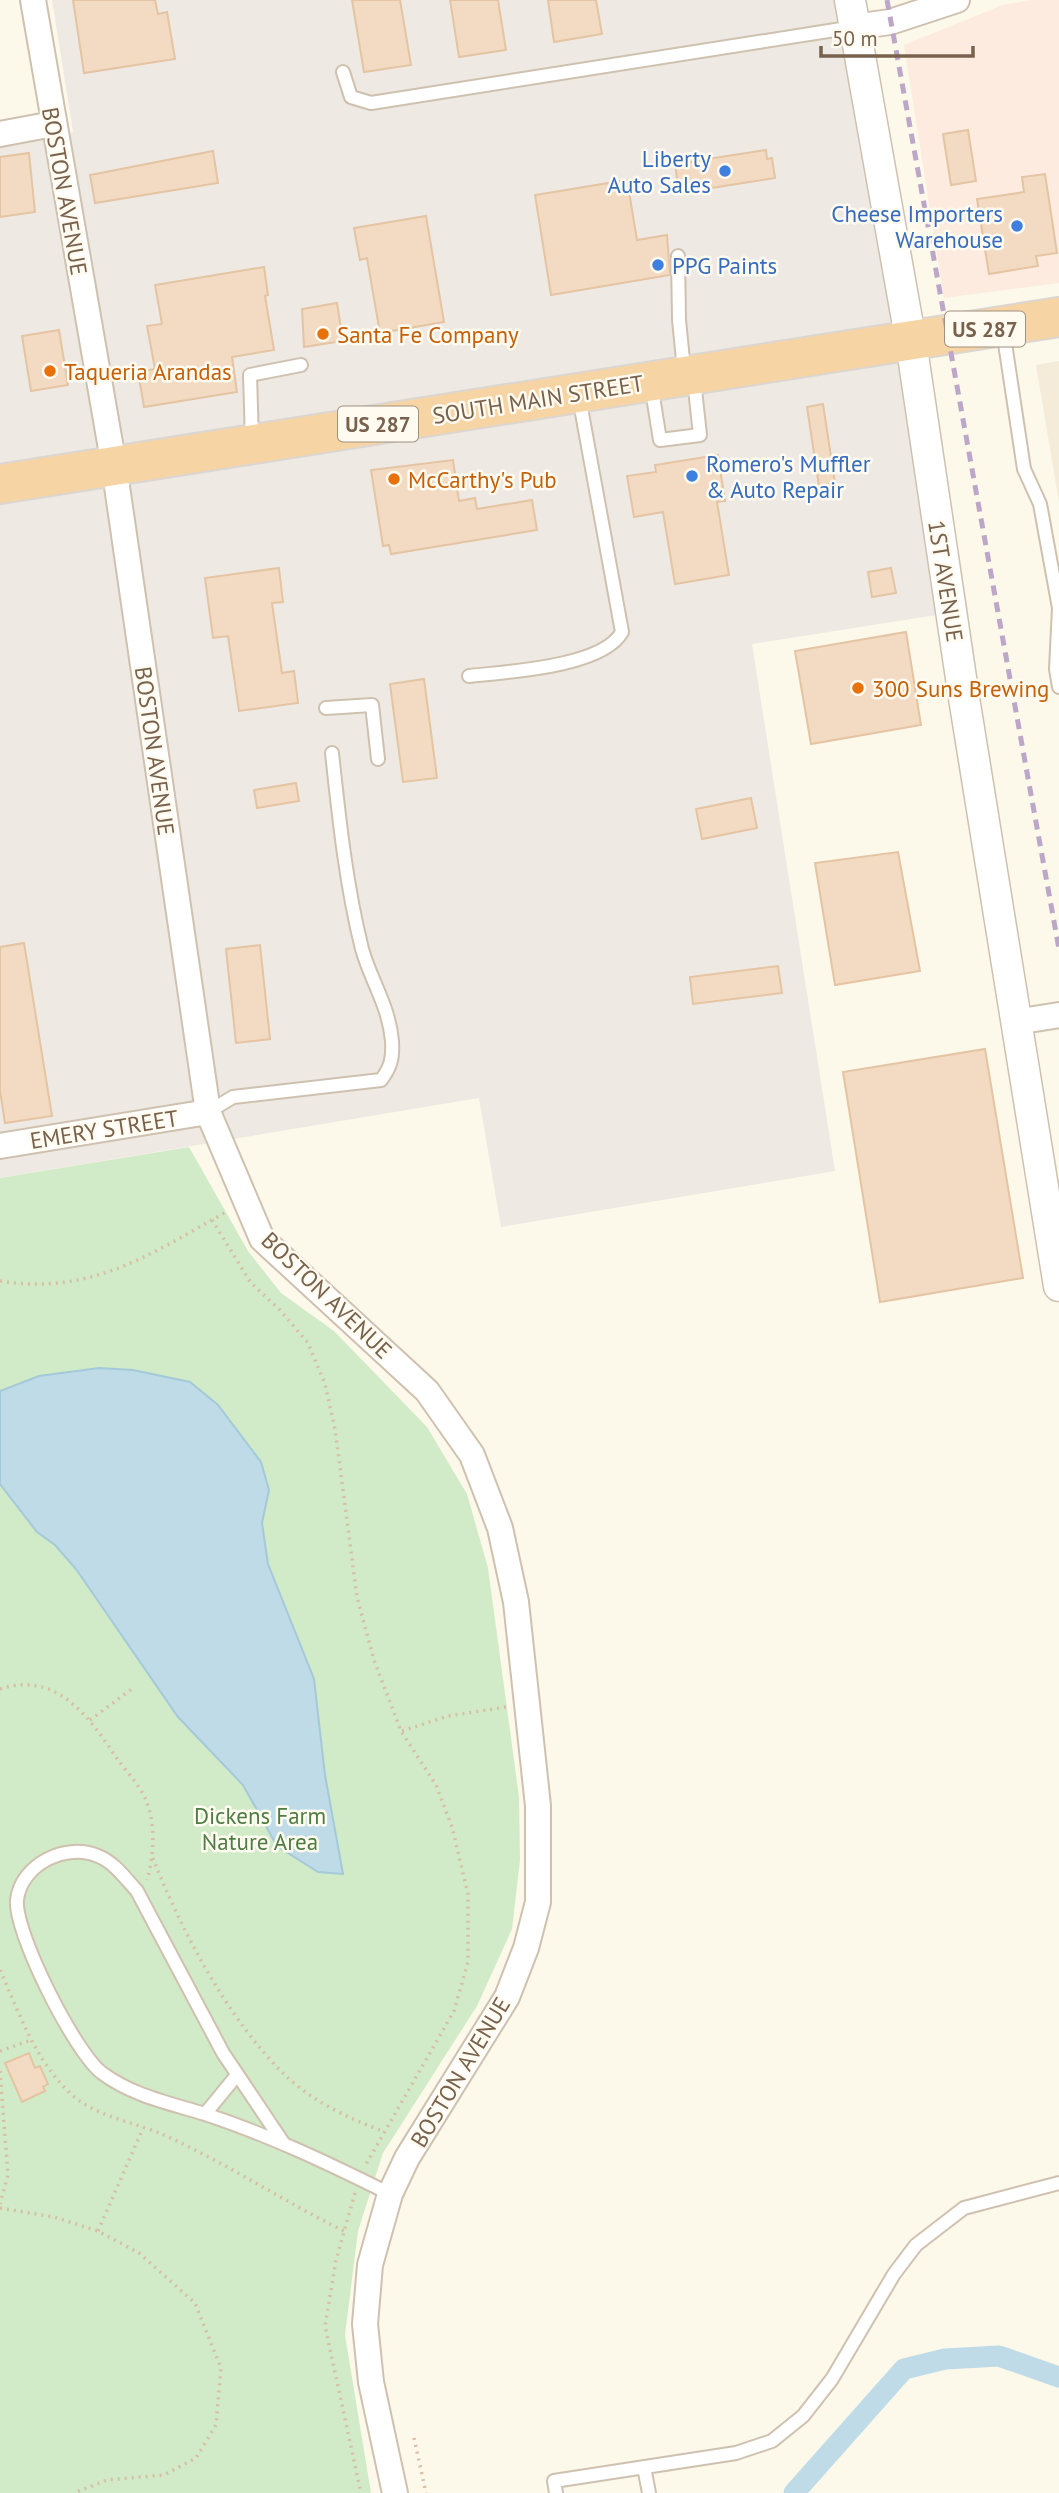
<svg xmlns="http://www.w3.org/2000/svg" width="1059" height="2493" font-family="'PT Sans',sans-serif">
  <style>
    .residential { fill: #f4ebd9 }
    .commercial { fill: #fcebde }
    .industrial { fill: #eeeae3 }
    .green { fill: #d1ebc8 }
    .water { fill: #bedbe7; stroke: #a4c9d8; stroke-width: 2 }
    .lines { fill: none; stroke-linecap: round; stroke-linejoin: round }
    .canal { stroke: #bedbe7; stroke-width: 21 }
    .building { fill: #f2dbc2; stroke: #e4c4a2; stroke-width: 2 }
    .service-casing { stroke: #cfc1af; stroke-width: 16 }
    .minor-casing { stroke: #cfc1af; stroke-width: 28 }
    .tertiary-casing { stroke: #cfc1af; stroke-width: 33 }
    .trunk-casing { stroke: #dcd6d1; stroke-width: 42 }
    .path { stroke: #d7bfa4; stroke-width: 3.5; stroke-dasharray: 2 5; stroke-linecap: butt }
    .service { stroke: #fff; stroke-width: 12 }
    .minor { stroke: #fff; stroke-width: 24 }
    .tertiary { stroke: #fff; stroke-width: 30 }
    .trunk { stroke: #f7d4a3; stroke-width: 38 }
    .rail { stroke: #bda7c8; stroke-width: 5; stroke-dasharray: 10 7; stroke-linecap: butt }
    .shop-dot { fill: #3f7fe0; stroke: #fffbf1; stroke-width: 2.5 }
    .food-dot { fill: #e8710a; stroke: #fffbf1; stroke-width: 2.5 }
    .labels { text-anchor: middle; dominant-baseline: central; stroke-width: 5; stroke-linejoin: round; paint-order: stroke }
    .shield { fill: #fffbf1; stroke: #a0907e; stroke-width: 2 }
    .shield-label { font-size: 21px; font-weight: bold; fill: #78624d }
    .shop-label { font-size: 23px; fill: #366cbe; stroke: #fffbf1; text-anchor: end }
    .street-label { font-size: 23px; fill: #78624d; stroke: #fffbf1 }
    .food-label { font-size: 23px; fill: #c56008; stroke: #fffbf1; text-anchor: start }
    .park-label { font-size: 23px; fill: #4e7d44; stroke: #fffbf1 }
  </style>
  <rect width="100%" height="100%" fill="#fcf8ea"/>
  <path class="residential" d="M1059,361V502L1036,365Z"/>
  <path class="commercial" d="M1031,0H1059V283L944,298L904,45L1003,5Z"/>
  <path class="industrial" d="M52,0H865L968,610L752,644L835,1171L501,1227L479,1098L0,1178V147L73,132Z"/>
  <path class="green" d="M189,1147L248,1251L281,1293L334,1331L427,1427L467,1494L488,1568L519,1797L520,1860L512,1929L477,2006L383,2153L358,2231L345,2335L371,2493H0V1178Z"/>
  <path class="water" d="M99,1368L133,1370L190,1382L218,1405L261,1462L269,1490L262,1523L268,1564L314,1679L325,1775L343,1874L318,1872L277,1846L243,1785L178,1717L76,1569L55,1545L37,1532L0,1484V1391L39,1376Z"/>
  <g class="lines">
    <path class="canal" d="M794,2493L904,2369L945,2359L999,2356L1059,2377"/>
  </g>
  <path class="building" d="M73,0H155L158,14L167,12L175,59L84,73Z
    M352,0H400L411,65L364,72Z
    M450,0H498L506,50L459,57Z
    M548,0H596L602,34L554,42Z
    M968,130L976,181L951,185L943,134Z
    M766,150L767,159L772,158L775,178L679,193L675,164Z
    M213,151L218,183L95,203L90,175Z
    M29,153L35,212L0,217V157Z
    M1045,174L1057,253L1036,256L1038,266L989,274L977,199L1024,192L1022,177Z
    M627,180L637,240L667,235L670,275L551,295L535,195Z
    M426,216L444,322L380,333L367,258L360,260L354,228Z
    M264,267L268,295L265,296L274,350L232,357L237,392L144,407L138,372L155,369L147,326L162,324L155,285Z
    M337,303L343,341L304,347L302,309Z
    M59,330L68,385L31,391L22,336Z
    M823,404L835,483L819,486L807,407Z
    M718,455L725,501L717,502L729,575L675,584L663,512L634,517L627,476L656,472L655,465Z
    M453,460L459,501L475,498L477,509L532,500L537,530L391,554L389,545L383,546L371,470Z
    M279,568L283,602L272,603L282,673L294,671L298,703L239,711L228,636L213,638L205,578Z
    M891,568L896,593L872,597L868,572Z
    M906,632L921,725L811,744L795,651Z
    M424,679L437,778L403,782L390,684Z
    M296,783L299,801L257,808L254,790Z
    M751,798L757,828L702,839L696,809Z
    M898,852L920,971L835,985L815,863Z
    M24,943L52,1116L5,1123L0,1091V947Z
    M260,945L270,1039L236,1043L226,949Z
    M778,966L782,993L693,1004L690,977Z
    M985,1049L1023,1278L880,1302L843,1072Z
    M29,2053L35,2068L40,2066L48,2084L43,2087L45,2091L22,2102L5,2063Z"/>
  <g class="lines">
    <defs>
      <path id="service" d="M343,72L351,97L371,103L854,27
        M678,256L679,320L684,370
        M1003,330L1024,469L1040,504L1059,608L1056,669L1059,687
        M651,384L660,440L700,435L694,380
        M252,440L250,375L301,365
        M469,676C506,672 603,667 622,632L579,397
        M326,708L372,705L378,759
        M208,1112L233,1097L381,1080C391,1067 393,1058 392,1041C389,1006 371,981 362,949C346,885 339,818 332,753
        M205,2114L237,2075
        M284,2144L223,2053L137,1891C126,1879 114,1862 98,1856C67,1842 21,1864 17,1900C14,1932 75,2053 102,2073C133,2096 169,2103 205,2114C269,2135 330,2164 390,2194
        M644,2467L649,2493
        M556,2493L554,2481L736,2453L772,2441L803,2416L832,2379L894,2274L916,2245L964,2208L1059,2183"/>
      <path id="minor" d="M33,0L114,466L208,1112L262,1239L427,1391L472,1455L500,1528L516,1602L538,1806V1902L526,1948L507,1997L407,2158L390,2194L370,2265L365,2324L371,2382L395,2493
        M854,27L890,22L957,0
        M0,134L53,124
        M1016,1022L1059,1015
        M0,1146L208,1112"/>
      <path id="tertiary" d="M850,0L911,342L964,698L1059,1286"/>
      <path id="trunk" d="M0,484L1059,317"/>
    </defs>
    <use href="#service" class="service-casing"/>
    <use href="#minor" class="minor-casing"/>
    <use href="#tertiary" class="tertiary-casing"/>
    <use href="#trunk" class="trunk-casing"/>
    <path class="path" d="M212,1220L251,1283L280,1310L308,1343L325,1384L335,1429L357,1597L374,1660L401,1731L436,1785L452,1827L468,1894V1962L454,2011L365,2166
      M0,1281C90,1296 151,1254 226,1212
      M0,1689C57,1670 90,1718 118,1760C127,1772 140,1786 146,1800C156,1825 154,1855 147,1880
      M90,1720L133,1688
      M402,1731L448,1716L506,1707
      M153,1858C180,1929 231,2024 286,2076C311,2100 351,2120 383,2131
      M0,1970C20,2015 35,2060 71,2094C96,2117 135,2122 164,2135C226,2163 283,2201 344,2231
      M0,2051L31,2040
      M0,2071L8,2175L0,2204
      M355,2193L336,2260L325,2326L361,2493
      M0,2208L54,2217L98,2231L139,2253L195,2303L221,2368L216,2425L196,2458L164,2475L107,2480L74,2493
      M98,2231L143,2128
      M414,2438L426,2493"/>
    <use href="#service" class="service"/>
    <use href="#minor" class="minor"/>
    <use href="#tertiary" class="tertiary"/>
    <use href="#trunk" class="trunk"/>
    <path class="rail" d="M887,0L1059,949"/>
  </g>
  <g class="shop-dot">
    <circle cx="725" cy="171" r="7"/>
    <circle cx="1017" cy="226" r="7"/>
    <circle cx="658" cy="265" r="7"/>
    <circle cx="692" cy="476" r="7"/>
  </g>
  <g class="food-dot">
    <circle cx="323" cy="334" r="7"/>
    <circle cx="50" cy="371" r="7"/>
    <circle cx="394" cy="479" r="7"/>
    <circle cx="858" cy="688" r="7"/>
  </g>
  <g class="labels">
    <g class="shield">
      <rect x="945" y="311.5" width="80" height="35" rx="5"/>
      <rect x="338" y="406.5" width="80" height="35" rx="5"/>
    </g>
    <g class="shield-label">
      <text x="985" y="329">US 287</text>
      <text x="378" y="424">US 287</text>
    </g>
    <g class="shop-label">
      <text x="711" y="158">Liberty<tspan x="711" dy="26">Auto Sales</tspan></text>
      <text x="1003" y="213">Cheese Importers<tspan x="1003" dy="26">Warehouse</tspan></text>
      <text x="672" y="265" text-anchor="start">PPG Paints</text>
      <text x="706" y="463" text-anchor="start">Romero's Muffler<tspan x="706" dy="26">&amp; Auto Repair</tspan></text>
    </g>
    <g class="street-label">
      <text transform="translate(65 191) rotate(80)">BOSTON AVENUE</text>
      <text transform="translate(538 399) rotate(-9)">SOUTH MAIN STREET</text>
      <text transform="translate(946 581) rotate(81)">1ST AVENUE</text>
      <text transform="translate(155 751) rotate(82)">BOSTON AVENUE</text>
      <text transform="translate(104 1129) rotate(-9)">EMERY STREET</text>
      <text transform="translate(327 1295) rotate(44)">BOSTON AVENUE</text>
      <text transform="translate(460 2072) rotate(-59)">BOSTON AVENUE</text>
    </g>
    <g class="food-label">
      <text x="337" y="334">Santa Fe Company</text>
      <text x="64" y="371">Taqueria Arandas</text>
      <text x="408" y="479">McCarthy's Pub</text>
      <text x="872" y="688">300 Suns Brewing</text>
    </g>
    <g class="park-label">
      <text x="260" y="1815">Dickens Farm<tspan x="260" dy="26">Nature Area</tspan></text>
    </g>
  </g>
  <path d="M821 46v10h152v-10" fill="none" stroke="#78624d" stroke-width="3.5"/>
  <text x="832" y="46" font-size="21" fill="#78624d" stroke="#fffbf1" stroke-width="5" paint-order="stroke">50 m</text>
</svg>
